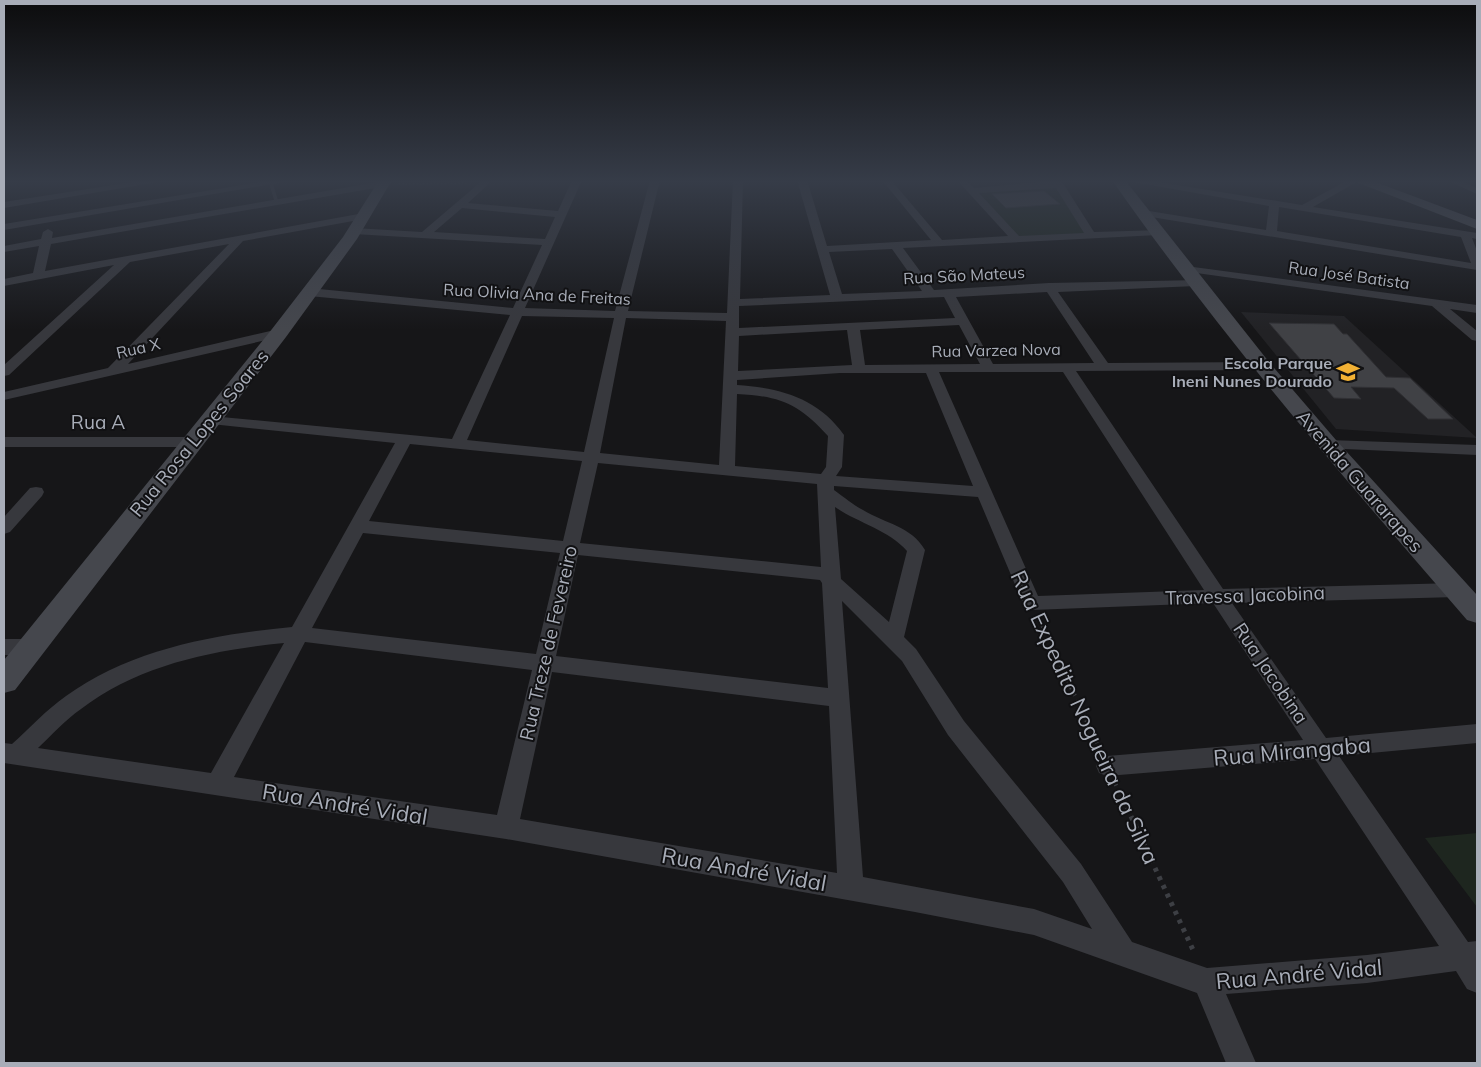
<svg xmlns="http://www.w3.org/2000/svg" width="1481" height="1067" font-family="Mulish,sans-serif">
  <style>
    .built { fill: #222225 }
    .green { fill: #1e261f }
    .building { fill: #404145; stroke: #303034 }
    .lines { fill: none; stroke-linecap: round; stroke-linejoin: round }
    .path-far2 { stroke: #3d3f44; stroke-width: 2; stroke-dasharray: 1 2.5; stroke-linecap: butt }
    .path-far1 { stroke: #3d3f44; stroke-width: 4; stroke-dasharray: 3 4.5; stroke-linecap: butt }
    .path { stroke: #3d3f44; stroke-width: 5; stroke-dasharray: 4 5.5; stroke-linecap: butt }
    .lane { fill: #37383d; fill-rule: evenodd }
    .street { fill: #37383d; fill-rule: evenodd }
    .secondary { fill: #45474d; fill-rule: evenodd }
    .labels { text-anchor: middle; dominant-baseline: central; stroke-width: 4; stroke-linejoin: round; paint-order: stroke }
    .far-street-label { font-size: 16px; fill: #a8adb8; stroke: #111113 }
    .far-poi-label { font-size: 16px; font-weight: bold; fill: #a8adb8; stroke: #111113; text-anchor: end }
    .street-label { font-size: 19px; fill: #a8adb8; stroke: #111113 }
    .near-street-label { font-size: 22px; fill: #a8adb8; stroke: #111113 }
  </style>
  <rect width="100%" height="100%" fill="#161618"/>
  <path class="built" d="M1241,312L1344,316L1477,438L1336,429Z"/>
  <path class="green" d="M1056,187L1088,234L1018,238L974,191Z
    M1477,833V907L1425,838Z"/>
  <path class="building" d="M1044,191L1060,204L1006,208L992,194Z
    M1269,323L1334,324L1343,334H1347L1386,377L1410,378L1453,419H1428L1394,388L1351,387L1361,399L1334,398Z"/>
  <g class="lines">
    <path class="path-far2" d="M399,184L466,183"/>
    <path class="path-far1" d="M1039,618L1100,750
      M1115,783L1123,800"/>
    <path class="path" d="M1123,799L1194,952"/>
    <path class="lane" d="M268,180H272L279,204L275,203Z"/>
    <path class="street" d="M146,180H170L4,208V202Z
      M273,180H296L4,230V224Z
      M483,180H493L468,203L558,211L572,180H582L525,308L615,311L650,180H660L628,311L727,313L733,180H743L740,299L830,295L797,180H807L827,246L931,240L882,180H891L942,240L1008,236L957,180H966L974,188L1061,180L1094,232L1162,230L1163,232L1158,235L903,248L934,290L1049,283L1200,280V284L1196,286L1058,292L1108,363L1262,362L1269,366L1262,370L1076,371L1223,589L1457,583L1464,585L1466,590L1464,595L1457,597L1232,603L1326,738L1477,724V743L1339,756L1468,942L1477,941V993L1467,989L1456,971L1367,983L1226,994L1256,1063H1226L1197,993L1034,935L915,912L506,839L4,763V743L12,744C30,728 46,710 66,696C131,649 215,634 292,627L395,443L211,424L206,423L204,420L206,417L211,416L452,439L510,315L309,296L303,292L309,288L513,308L542,245L354,234L349,231L354,228L422,232ZM1056,188L1084,233L1019,236L979,193ZM462,208L555,217L545,239L434,232ZM892,249L922,291L842,294L829,252ZM1047,292L1094,363L993,364L956,297ZM944,297L955,318L739,328V306ZM522,316L614,318L584,452L467,440ZM626,318L726,321L719,465L600,453ZM959,325L980,364L865,365L860,330ZM847,330L852,365L738,371L739,336ZM939,372H1063L1204,590L1038,596ZM840,373H926L973,486L836,476L842,467L844,435C818,398 780,388 737,385V380ZM737,394C780,396 799,404 828,436L826,467L821,474L735,466ZM410,444L582,461L563,541L369,521ZM598,463L817,484L821,567L580,543ZM834,486L978,497L1025,608L1032,610L1213,603L1303,740L1107,756L1099,759L1096,766L1099,773L1107,776L1315,759L1439,946L1367,955L1207,968L1132,942L1081,864L964,721L916,649L904,637L925,550C911,526 886,524 863,510C853,505 844,497 834,490ZM835,507C858,523 889,530 907,551L889,622L841,579ZM363,533L560,553L536,654L312,628ZM578,555L820,580L822,583L828,688L556,656ZM842,601L902,661L948,735L1063,882L1092,929L1034,909L863,877ZM305,642L532,670L497,815L234,777ZM284,643L211,773L38,748C52,735 65,720 81,709C138,665 213,650 284,643ZM552,672L829,706L837,873L520,819Z
      M1122,180H1146L1302,205L1348,180H1360L1313,207L1477,233V239L1472,238L1477,251V270L1139,215L1138,213L1143,210L1266,230L1269,206ZM1279,207L1461,237L1471,263L1277,231Z
      M1446,180H1459L1477,188V194Z
      M384,181L389,184L387,186L51,244L45,271L364,213L369,216L364,219L243,241L128,364L279,329L284,330L285,333L284,336L4,400V392L108,368L229,244L130,262L9,375L4,376V365L114,265L4,286V279L33,273L39,246L4,252V246L41,239L43,232L48,229L53,232L52,238Z
      M1186,266L1477,305V313L1450,309L1477,331V341L1472,340L1432,306L1182,271L1180,269Z
      M4,437H192L200,442L192,447H4Z
      M1328,440L1477,445V455L1323,448L1320,445L1323,442Z
      M36,487L42,488L44,492L42,496L10,532L4,534V517L30,488Z
      M4,639H31L38,641L41,647L38,653L31,655H4Z"/>
    <path class="secondary" d="M379,180H392L357,239L286,337L15,690L4,693V660L272,329L343,237Z
      M1112,180H1125L1269,362L1336,440L1477,595V623L1467,620C1344,478 1220,335 1112,180Z
      M1351,180H1370L1477,220V229Z"/>
  </g>
  <linearGradient id="sky" x2="0" y2="1"><stop stop-color="#0c0c0d"/><stop offset="0.55" stop-color="#363c48"/><stop offset="1" stop-color="#363c48" stop-opacity="0"/></linearGradient>
  <rect width="1481" height="330" fill="url(#sky)"/>
  <defs>
    <symbol id="school-bare" viewBox="-9 -9 18 18"><path d="M0-5L7-2L0 1L-7-2ZM-4 1L0 2.5L4 1V4Q0 6-4 4Z" fill="#f2b134" stroke="#111113" stroke-width="2.5" paint-order="stroke"/></symbol>
  </defs>
  <g fill-rule="evenodd">
    <use href="#school-bare" x="1332" y="356" width="32" height="32"/>
  </g>
  <g class="labels">
    <g class="far-street-label">
      <text transform="translate(964 275) rotate(-3)">Rua São Mateus</text>
      <text transform="translate(1349 275) rotate(8)">Rua José Batista</text>
      <text transform="translate(537 294) rotate(3)">Rua Olivia Ana de Freitas</text>
      <text transform="translate(138 348) rotate(-13)">Rua X</text>
      <text transform="translate(996 350) rotate(-1)">Rua Varzea Nova</text>
    </g>
    <g class="far-poi-label">
      <text x="1332" y="363">Escola Parque<tspan x="1332" dy="18">Ineni Nunes Dourado</tspan></text>
    </g>
    <g class="street-label">
      <text x="98" y="422">Rua A</text>
      <text transform="translate(199 433) rotate(-51)">Rua Rosa Lopes Soares</text>
      <text transform="translate(1360 481) rotate(49)">Avenida Guararapes</text>
      <text transform="translate(1245 595) rotate(-2)">Travessa Jacobina</text>
      <text transform="translate(548 643) rotate(-77)">Rua Treze de Fevereiro</text>
      <text transform="translate(1271 673) rotate(56)">Rua Jacobina</text>
    </g>
    <g class="near-street-label">
      <text transform="translate(1085 717) rotate(65)">Rua Expedito Nogueira da Silva</text>
      <text transform="translate(1292 751) rotate(-5)">Rua Mirangaba</text>
      <text transform="translate(345 804) rotate(9)">Rua André Vidal</text>
      <text transform="translate(744 869) rotate(10)">Rua André Vidal</text>
      <text transform="translate(1299 974) rotate(-5)">Rua André Vidal</text>
    </g>
  </g>
  <rect width="1481" height="1067" fill="none" stroke="#a8adb8" stroke-width="10"/>
</svg>
